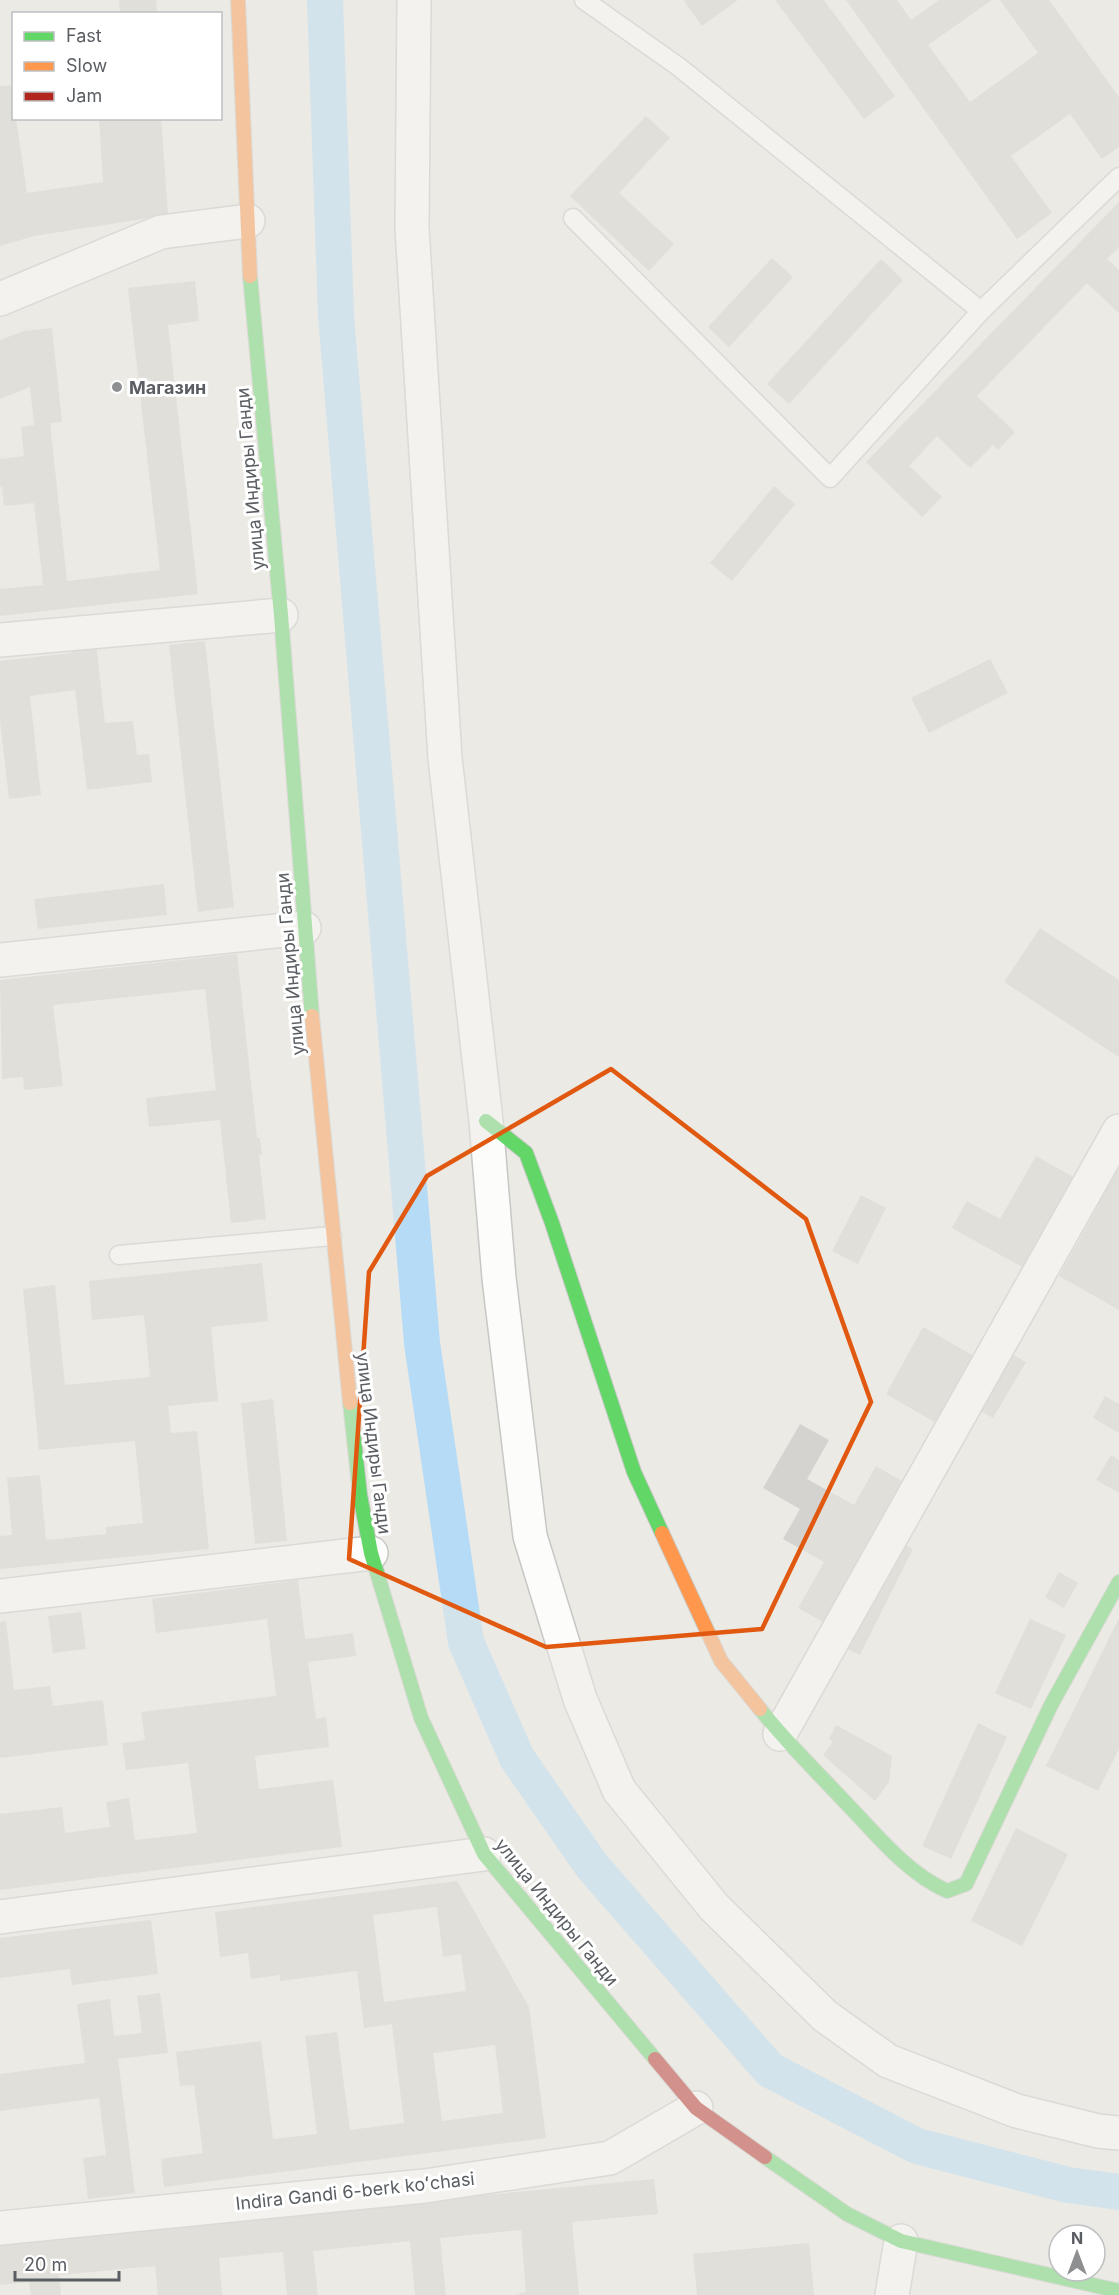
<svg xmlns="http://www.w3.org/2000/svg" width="1119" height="2295" font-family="Inter,sans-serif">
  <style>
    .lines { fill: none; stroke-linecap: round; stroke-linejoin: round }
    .canal { stroke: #b6dbf7; stroke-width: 36 }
    .building { fill: #d4d3cf; fill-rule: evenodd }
    .lane-casing { stroke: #c7c7c5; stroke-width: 21 }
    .street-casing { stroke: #c7c7c5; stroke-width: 36 }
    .fast-casing { stroke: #c7c8c6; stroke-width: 16 }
    .slow-casing { stroke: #c7c8c6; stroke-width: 16 }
    .jam-casing { stroke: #c7c8c6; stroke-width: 16 }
    .lane { stroke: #fcfcfb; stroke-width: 18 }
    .street { stroke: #fcfcfb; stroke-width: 33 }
    .fast { stroke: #63d668; stroke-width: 14 }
    .slow { stroke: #ff974d; stroke-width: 14 }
    .jam { stroke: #b3261e; stroke-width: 14 }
    .marked { fill: none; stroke: #e15910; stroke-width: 4.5; stroke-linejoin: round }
    .poi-dot { fill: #8d8f90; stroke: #fff; stroke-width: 2 }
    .labels { text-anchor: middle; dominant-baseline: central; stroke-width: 6; stroke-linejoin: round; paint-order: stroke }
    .poi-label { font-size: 18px; font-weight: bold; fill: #5a5e63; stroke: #fff; text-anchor: start }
    .street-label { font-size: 18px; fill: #5a5e63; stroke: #fff }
  </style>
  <rect width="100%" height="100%" fill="#ebeae4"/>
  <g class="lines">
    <path class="canal" d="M325,0L336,316L422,1343L466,1642L517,1758L592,1866L770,2070L917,2146L1068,2185L1119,2192"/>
  </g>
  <path class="building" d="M119,0H156L157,14H120Z
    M686,0H738L702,26L684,1Z
    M775,0H824L895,96L864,119Z
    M846,0H897L911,20L939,0H992L928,45L970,102L1038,53L1000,0H1049L1119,97V147L1102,159L1070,114L1011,156L1052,213L1017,239Z
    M11,85L14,118H16L27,193L103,182L99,118H161L168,215L34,236L0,246V86Z
    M646,116L670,138L619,193L674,244L649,271L570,196Z
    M1119,202V247L1107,259L1119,270V313L1087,283L977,396L1015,432L998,450L993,445L970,468L937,436L909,466L942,497L922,517L866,462Z
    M772,258L793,277L729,347L708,327Z
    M881,259L903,280L789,404L767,384Z
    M195,281L199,321L168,325L198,594L0,616V589L43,585L34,503L4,506L2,487H0V459L24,456L21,427L34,425L30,387L0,399V340L24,331L52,328L62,422L50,423L67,581L160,570L128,288Z
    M774,486L795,504L732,581L710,563Z
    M205,641L234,907L198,912L169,645Z
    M96,642L105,723L133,721L137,755L149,754L152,782L87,790L75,690L30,696L41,795L9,799L0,720V661L71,653L70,645Z
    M990,659L1008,693L929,733L911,698Z
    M164,884L167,915L38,929L34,899Z
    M1040,928L1119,980V1057L1004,982Z
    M237,954L257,1138H260L262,1154L259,1155L266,1219L231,1223L220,1120L149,1127L146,1098L216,1090L205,989L53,1005L63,1086L24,1090L23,1077L2,1079L0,980Z
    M1119,1145V1310L1059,1276L1099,1204L1089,1198Z
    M1036,1156L1075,1178L1024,1268L952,1228L967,1201L1000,1219Z
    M861,1195L886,1208L858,1264L832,1251Z
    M262,1263L268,1321L211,1327L218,1401L168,1406L171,1433L197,1431L209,1549L0,1569V1536L12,1535L7,1478L40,1475L46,1540L106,1534V1527L143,1523L135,1441L39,1450L23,1289L55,1285L65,1385L150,1377L144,1315L92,1320L89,1281Z
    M923,1327L981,1360L943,1427L886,1394Z
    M1006,1351L1026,1362L993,1418L974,1407Z
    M1105,1396L1119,1404V1433L1093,1418Z
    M273,1399L287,1541L255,1544L241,1403Z
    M800,1424L829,1440L807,1479L854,1505L876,1466L910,1486L830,1626L798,1608L824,1562L783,1539L800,1509L763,1488Z
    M1111,1455L1119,1460V1493L1096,1480Z
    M896,1541L913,1549L860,1655L843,1647Z
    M1059,1572L1078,1583L1064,1608L1045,1597Z
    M298,1580L305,1639L353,1633L356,1656L308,1662L316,1719L326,1717L329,1747L255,1756L259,1789L333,1780L342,1847L0,1890V1814L62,1807L65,1833L110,1827L106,1802L129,1798L135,1840L197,1833L188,1763L126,1770L122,1743L145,1740L141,1712L276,1696L267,1619L156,1633L152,1599Z
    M81,1612L86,1649L53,1653L48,1616Z
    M1119,1618V1749L1098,1791L1046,1766Z
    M1030,1619L1066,1635L1031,1709L995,1693Z
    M6,1621L14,1690L50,1686L53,1706L103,1700L108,1745L0,1758V1622Z
    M978,1723L1007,1737L951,1859L922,1846Z
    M836,1725L892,1756L889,1782L875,1801L823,1755L833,1742L829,1739Z
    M1016,1828L1068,1854L1022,1946L971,1921Z
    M457,1881L529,2007L546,2138L164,2187L161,2159L203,2153L194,2085L180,2086L176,2052L261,2041L273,2139L317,2134L305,2036L337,2032L350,2130L404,2123L392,2024L364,2028L357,1971L280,1981V1975L251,1979L248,1953L220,1957L215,1912ZM437,1907L443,1957L461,1954L466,1991L384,2002L373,1915ZM495,2045L503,2113L442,2121L433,2053Z
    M151,1920L158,1974L72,1985L70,1969L0,1978V1938Z
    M160,1993L168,2053L118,2059L135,2193L88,2199L83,2158L106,2155L99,2098L0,2111V2074L85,2063L77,2004L110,1999L114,2036L142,2033L137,1996Z
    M654,2179L658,2214L572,2222L579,2295H515L526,2292L521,2230L440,2238L446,2295H415L410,2241L313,2251L318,2295H287L283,2252L219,2258L222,2295H158L155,2266L59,2275L61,2295H31L29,2282L0,2285V2241Z
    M809,2243L814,2295H697L693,2254Z"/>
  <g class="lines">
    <defs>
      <path id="lane" d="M584,0L679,67L981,311L1119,177
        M573,218L830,478L981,311
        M119,1255L332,1236"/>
      <path id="street" d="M414,0L412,228L445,758L486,1121L499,1278L530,1536L580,1699L619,1790L714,1907L825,2016L888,2061L1017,2111L1098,2131L1119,2133
        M0,299L161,232L248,221
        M0,640L281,615
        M0,960L304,928
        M0,1596L371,1553
        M780,1734L1119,1131
        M0,1917L484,1854
        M0,2228L425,2186L610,2158L696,2108
        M892,2295L901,2241"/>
      <path id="fast" d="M250,276L281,615L312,1016
        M486,1121L526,1153L552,1223L634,1472L662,1533
        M350,1403L360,1495L371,1553L421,1718L484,1854L655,2059
        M760,1709C787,1743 818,1773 847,1804C878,1836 906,1872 947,1891L966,1884L1051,1705L1119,1582
        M765,2157L847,2214L901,2241L1119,2291"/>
      <path id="slow" d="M238,0L250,276
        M312,1016L350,1403
        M662,1533L721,1661L760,1709"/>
      <path id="jam" d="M655,2059L696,2108L765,2157"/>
    </defs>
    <use href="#lane" class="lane-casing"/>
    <use href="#street" class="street-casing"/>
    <use href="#fast" class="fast-casing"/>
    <use href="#slow" class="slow-casing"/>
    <use href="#jam" class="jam-casing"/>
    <use href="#lane" class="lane"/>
    <use href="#street" class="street"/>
    <use href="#fast" class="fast"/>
    <use href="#slow" class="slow"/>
    <use href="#jam" class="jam"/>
  </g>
  <path d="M0 0H1119V2295H0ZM611,1069L806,1219L871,1402L762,1629L546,1647L349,1559L369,1272L427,1176Z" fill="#ebeae4" fill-opacity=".55" fill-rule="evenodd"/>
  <path class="marked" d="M611,1069L806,1219L871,1402L762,1629L546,1647L349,1559L369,1272L427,1176Z"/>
  <circle class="poi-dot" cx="117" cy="387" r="6"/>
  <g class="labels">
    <g class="poi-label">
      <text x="129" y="387">Магазин</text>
    </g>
    <g class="street-label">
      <text transform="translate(250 479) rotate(-95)">улица Индиры Ганди</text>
      <text transform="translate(290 964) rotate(-95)">улица Индиры Ганди</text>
      <text transform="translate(374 1443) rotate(83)">улица Индиры Ганди</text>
      <text transform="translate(557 1912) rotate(51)">улица Индиры Ганди</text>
      <text transform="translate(355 2191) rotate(-6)">Indira Gandi 6-berk koʻchasi</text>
    </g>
  </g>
  <rect x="12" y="12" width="210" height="108" fill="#ffffff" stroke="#bdbfc1" stroke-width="1.5"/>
  <rect x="24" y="32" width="30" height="9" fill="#63d668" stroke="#bdbfc1" stroke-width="1.5"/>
  <text x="66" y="42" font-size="18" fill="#5a5e63">Fast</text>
  <rect x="24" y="62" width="30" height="9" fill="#ff974d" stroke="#bdbfc1" stroke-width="1.5"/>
  <text x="66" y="72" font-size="18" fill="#5a5e63">Slow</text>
  <rect x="24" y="92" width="30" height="9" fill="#b3261e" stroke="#bdbfc1" stroke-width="1.5"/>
  <text x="66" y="102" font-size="18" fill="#5a5e63">Jam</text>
  <g transform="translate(1077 2253)"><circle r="28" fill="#ffffff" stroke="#bdbfc1" stroke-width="1.5"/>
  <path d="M0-4.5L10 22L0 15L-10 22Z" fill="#8d8f90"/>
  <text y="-9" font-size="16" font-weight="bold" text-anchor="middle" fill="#5a5e63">N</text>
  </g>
  <path d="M15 2271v9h104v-9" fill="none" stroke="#5a5e63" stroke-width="3"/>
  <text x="24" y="2271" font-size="18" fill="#5a5e63" stroke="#ffffff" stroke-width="4.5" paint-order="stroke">20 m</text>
</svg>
